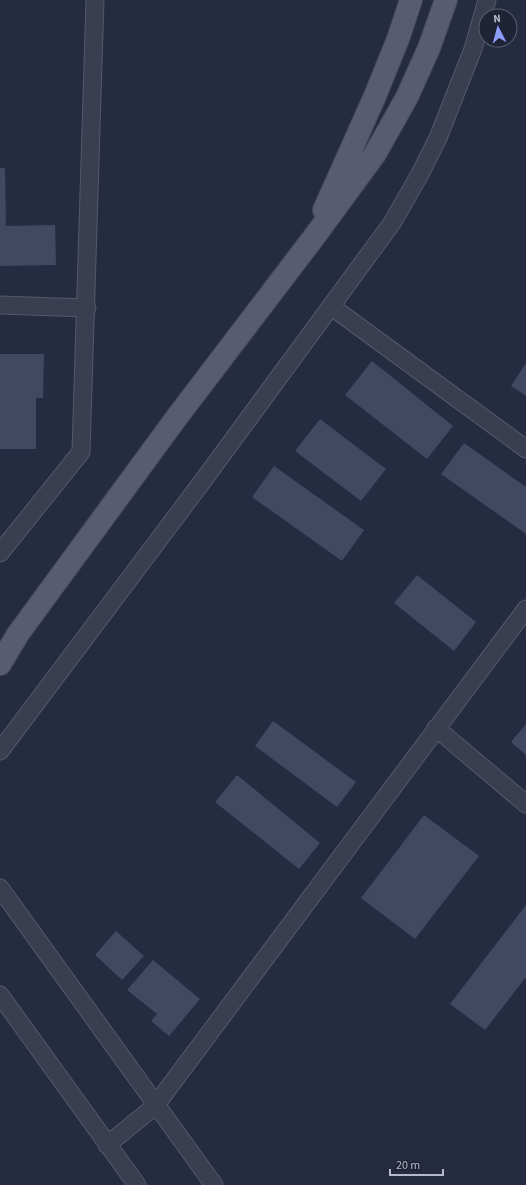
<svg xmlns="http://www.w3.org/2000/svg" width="526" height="1185" font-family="'Source Sans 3',sans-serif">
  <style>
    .building { fill: #414862 }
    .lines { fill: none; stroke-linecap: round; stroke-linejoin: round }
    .minor-casing { stroke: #54596b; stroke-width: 19 }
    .major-casing { stroke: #43475a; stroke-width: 24 }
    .minor { stroke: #3a3e51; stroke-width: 17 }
    .major { stroke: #585c71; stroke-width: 22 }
  </style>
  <rect width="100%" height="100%" fill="#252b41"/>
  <path class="building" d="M0,168H5L6,226L55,225L56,265L0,266Z
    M0,354H44L43,398H36V449H0Z
    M372,361L453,426L427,459L345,395Z
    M526,363V396L511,386Z
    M320,419L386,469L361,501L295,451Z
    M464,443L526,487V534L441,474Z
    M274,466L364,530L342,561L252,497Z
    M417,575L476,622L454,651L394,603Z
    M273,721L356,782L337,807L255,746Z
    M526,724V755L511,742Z
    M237,775L320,843L299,869L215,802Z
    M424,815L479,856L415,939L361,898Z
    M526,905V977L485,1030L450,1004Z
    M116,931L144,956L122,980L95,955Z
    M153,960L200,999L169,1036L151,1021L157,1014L127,990Z"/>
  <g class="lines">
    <defs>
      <path id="minor" d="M0,305L87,308
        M332,307L526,449
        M0,553L81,452L95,0
        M436,728L526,804
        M0,751L202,482L392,223L420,174L438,138L473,49L487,0
        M0,888L214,1185
        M0,995L137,1185
        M107,1145L155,1106L526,609"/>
      <path id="major" d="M324,210L375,96L398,39L411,0
        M0,664L18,634L177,417L314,237L375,154L407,97L429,48L446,0"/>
    </defs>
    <use href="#minor" class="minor-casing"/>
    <use href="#major" class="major-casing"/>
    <use href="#minor" class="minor"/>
    <use href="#major" class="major"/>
  </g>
  <g transform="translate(498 28) rotate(354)"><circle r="19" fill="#1e2336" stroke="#5b5f72"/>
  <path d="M0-3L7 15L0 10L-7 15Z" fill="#8d9dfa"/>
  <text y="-6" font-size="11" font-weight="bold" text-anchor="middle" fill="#b6bacb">N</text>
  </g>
  <path d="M390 1169v6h53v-6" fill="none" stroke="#b6bacb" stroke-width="2"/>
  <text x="396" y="1169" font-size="12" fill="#b6bacb" stroke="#1e2336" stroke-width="3" paint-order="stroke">20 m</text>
</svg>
